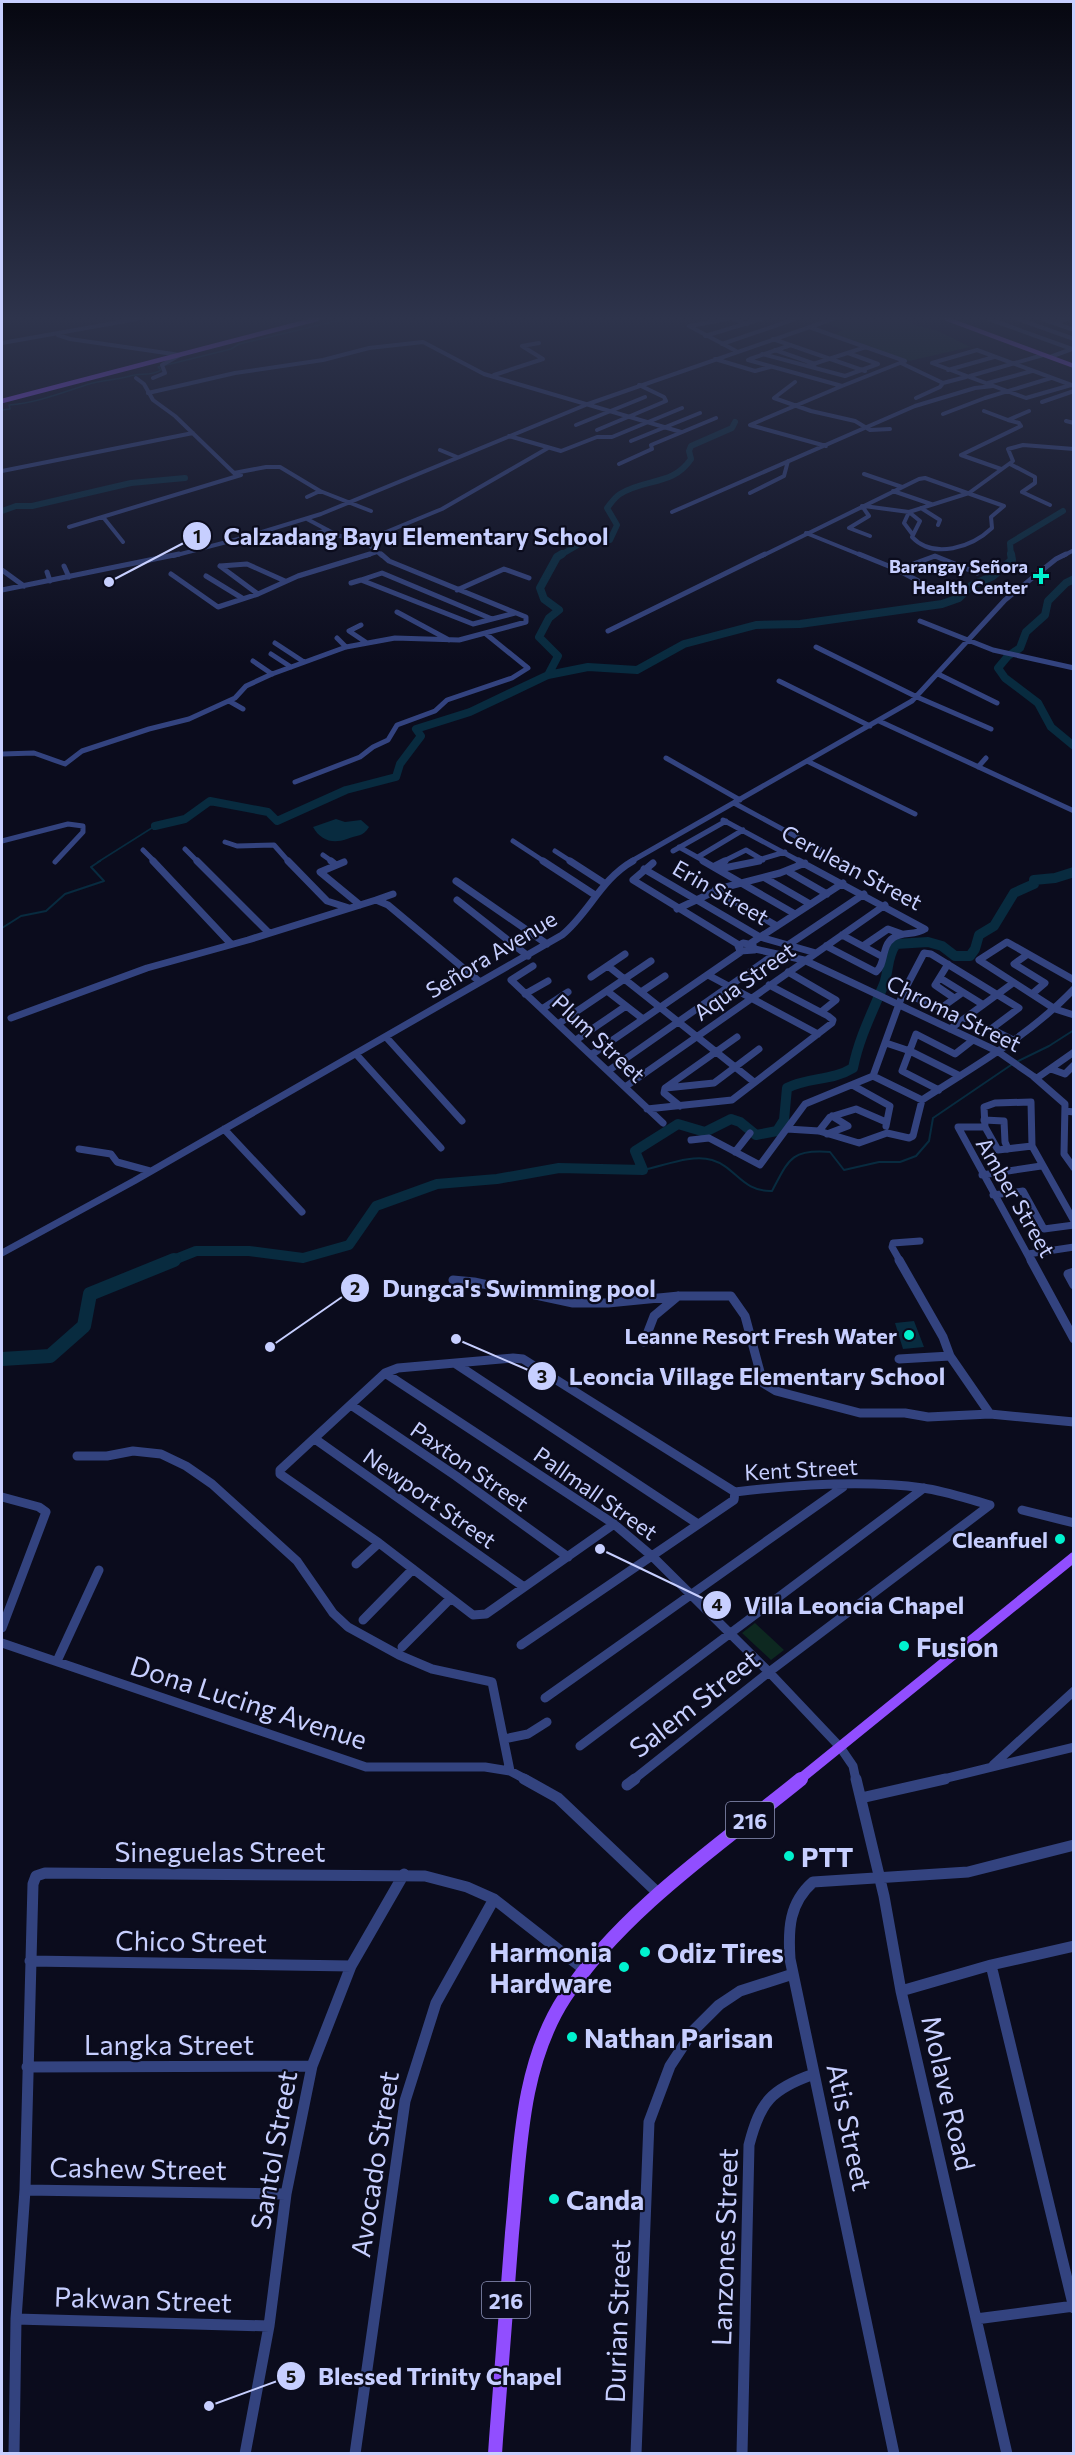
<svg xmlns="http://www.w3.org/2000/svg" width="1075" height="2455" font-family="Commissioner,sans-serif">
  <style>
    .green { fill: #0d2820 }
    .water { fill: #082b3f }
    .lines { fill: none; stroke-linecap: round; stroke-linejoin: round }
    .stream-far1 { stroke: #082b3f; stroke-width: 1.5 }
    .stream { stroke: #082b3f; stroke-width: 2 }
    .river-far3 { stroke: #082b3f; stroke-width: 6 }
    .river-far2 { stroke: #082b3f; stroke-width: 8 }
    .river-far1 { stroke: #082b3f; stroke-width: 10 }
    .river { stroke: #082b3f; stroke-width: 14 }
    .minor-far4 { stroke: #33437f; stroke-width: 4 }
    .minor-far3 { stroke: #33437f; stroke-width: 5 }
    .minor-far2 { stroke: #33437f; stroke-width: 7 }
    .minor-far1 { stroke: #33437f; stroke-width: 9 }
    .minor { stroke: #33437f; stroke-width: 11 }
    .major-far2 { stroke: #914eff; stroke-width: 4.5 }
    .major-far1 { stroke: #914eff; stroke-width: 10 }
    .major { stroke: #914eff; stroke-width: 14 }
    .poi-dot { fill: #00f2ce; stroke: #0b0c1d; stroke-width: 2 }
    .labels { text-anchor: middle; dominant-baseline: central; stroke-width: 4.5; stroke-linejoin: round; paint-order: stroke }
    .far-poi-label { font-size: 18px; font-weight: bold; fill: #c7cfff; stroke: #0b0c1d; text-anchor: end }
    .shield { fill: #0b0c1d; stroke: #8f94bb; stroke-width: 1.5 }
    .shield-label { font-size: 21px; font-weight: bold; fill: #c7cfff }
    .street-label { font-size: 22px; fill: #c7cfff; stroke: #0b0c1d }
    .poi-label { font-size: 22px; font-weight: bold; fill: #c7cfff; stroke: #0b0c1d; text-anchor: end }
    .near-poi-label { font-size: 27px; font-weight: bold; fill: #c7cfff; stroke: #0b0c1d; text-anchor: start }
    .near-street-label { font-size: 27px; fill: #c7cfff; stroke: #0b0c1d }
    .leader { fill: none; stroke: #c7cfff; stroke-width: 2 }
    .callout-dot { fill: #c7cfff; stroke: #0b0c1d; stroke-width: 2 }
    .mark-label { font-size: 18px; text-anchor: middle; font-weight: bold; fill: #111 }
    .callout-label { font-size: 24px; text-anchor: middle; font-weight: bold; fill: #c7cfff; stroke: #0b0c1d; stroke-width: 4.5; stroke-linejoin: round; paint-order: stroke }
  </style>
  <rect width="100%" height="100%" fill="#0b0c1d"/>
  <path class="green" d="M836,319H906L917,326L936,330L970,347L909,361L832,335L843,330L825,323Z
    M755,1623L784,1650L771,1660L742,1633Z"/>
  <path class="water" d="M336,819L345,822L361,820L369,827C363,837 357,835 347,839C333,844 321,841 313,827Z
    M914,1321L924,1347L903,1349L895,1323Z"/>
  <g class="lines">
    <path class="stream-far1" d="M2,410L10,409L9,405C36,403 64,392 89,384C102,380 117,380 130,376C140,373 153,376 161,370L158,367L231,349L239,344L345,319
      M98,862L155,826"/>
    <path class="stream" d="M2,928L21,916L46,911L65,894L104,881L91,867L100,861
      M643,1170C664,1166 691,1154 712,1160C736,1167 742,1192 772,1191C789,1159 791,1149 830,1152L844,1170L879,1162H900L916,1156L929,1141L933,1118L1014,1063L1049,1046L1074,1030"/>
    <path class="river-far3" d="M2,511L16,506H32L131,483L185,478
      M559,556L583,542L610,540L617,525L607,508C611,503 615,497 620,494C645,478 673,486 691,459L689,451L691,446L732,428L735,422
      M1011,556L1010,543L1063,511"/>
    <path class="river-far2" d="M1074,579L1066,583L1048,601L1045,615L1026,632L1020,648L1008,656L998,668L1005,678L1038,703L1051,727L1074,746
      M548,675L558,656L539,637L549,618L559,610L544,599L540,588L557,557L562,554
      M155,826L185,819L210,801L268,812L277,821L346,790L396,777L400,764L421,736L416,729L470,712L548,675L588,667L637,670L684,644L756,625L800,624L942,604L959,598L971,586L993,576L1012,560L1011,554"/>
    <path class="river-far1" d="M643,1170L635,1151L678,1124L705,1132L731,1119L740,1122L756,1135L777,1131L784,1120L787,1088C808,1077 832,1081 853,1068C859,1038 872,1013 884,984C889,970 887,956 896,944L928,942L942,946L955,956H970L975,949L979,935L994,926L1014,893L1034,884V880L1055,878L1074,872
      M171,1261L196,1251H249L303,1258L349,1245L376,1206L437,1184L497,1179L559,1168L643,1170"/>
    <path class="river" d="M2,1359L50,1356L84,1326L90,1294L174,1260"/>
    <path class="minor-far4" d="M733,319L747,324
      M989,319L1072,349L1050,357
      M1018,319L1074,339
      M1043,319L1074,330
      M1054,323L1067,319
      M689,326L736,351
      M690,326L727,319
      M58,335L70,339L180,355L162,365L165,373L153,378
      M705,336L761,319
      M773,339L865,371
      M2,343L137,319
      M722,344L795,319
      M522,346L539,343
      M775,350L815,364
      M762,354L845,376L878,364L848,353
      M715,359L755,371L770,367
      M750,359L748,360L842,386L905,361L809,327
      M750,359L791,345
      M901,363L943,383L966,377
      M932,363L977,350L1074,386
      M932,363L1026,398L1071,385
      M807,366L866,347
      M948,370L994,357
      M494,375L543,359L522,346
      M970,376L1043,355
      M136,378L144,384L153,400L175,416L234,473L266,467H280L320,491L371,511
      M795,382L774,398L811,411L855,421L870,430L890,429
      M988,383L1032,371
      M148,393L235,373L323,360L369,348L423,342L484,374L681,432
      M916,398L940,387L943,383
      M1042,402L1074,391
      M984,411L1008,420
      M943,414L985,398L1051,378
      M1066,421L1074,423
      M576,425L645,397
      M750,425L842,386
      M750,425L826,446
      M597,430L666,401L664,397L639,385
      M509,436L561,451L597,437H612L682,408
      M631,441L700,413
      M440,450L457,457
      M961,455L1021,426L1019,423L1008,420L1029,411
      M961,455L1001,469
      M619,464L652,449L651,445L716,418
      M1010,464L1035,477V483L1022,492L1050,505
      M2,471L193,433
      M864,474L902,487
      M893,491L931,504
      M750,493L784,476L788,461
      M307,497L320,491
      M862,506L869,516L849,528L870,536
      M864,506L909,512L969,493L1013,461L1008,449L1023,445L1074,449
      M921,508L940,520L938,525
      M672,512L915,406L975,388L993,386
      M909,512L904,523L913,535
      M103,517L123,542
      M307,519L337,535L368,544L382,556
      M69,527L241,475
      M806,533L863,556
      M284,542L328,530
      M362,542L442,509L548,448
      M173,556L242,538L321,514L588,404L833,319
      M365,556L377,552
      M762,556L919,479L925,478L1004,506L991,517L992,528C972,547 934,560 912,537L920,521L909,512
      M1063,556L1074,550"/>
    <path class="minor-far3" d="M859,554L896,569L935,590
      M64,566L69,577
      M220,566L247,564L285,581
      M220,566L258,594
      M2,570L24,586
      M897,570L935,556L977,573
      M47,572L50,581
      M171,574L218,607L258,594L298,576L370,554
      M206,576L242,598
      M351,583L361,580
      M2,590L179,554
      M457,590L504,569L529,578
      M397,612L449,640
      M492,619L382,573L361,580L473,624L515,613
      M920,621L993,650L1074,668
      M361,625L349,631L367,643
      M608,631L765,554
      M337,638L346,647
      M275,643L304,662
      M816,647L917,697L991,729
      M271,654L291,667
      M253,661L272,674
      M938,674L997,703
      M779,681L870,726
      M229,701L243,709
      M879,721L1074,811
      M2,754L34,753L65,764L82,751L149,729L189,719L235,698L246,686L272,674L346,647L395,638L459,640L526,622V617L389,561L381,554
      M666,758L740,800
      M809,762L915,814
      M978,767L986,758
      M295,782L360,757L373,747L388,740L397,725L435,711L447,700L512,678L528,668L486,634
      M734,803L843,862
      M723,820L801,862
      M2,841L68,824L83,826V832L55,862
      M513,841L545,862
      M225,842L237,846L274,845L289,862
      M679,847L706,862
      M185,849L198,862
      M143,850L155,862
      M555,851L572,862
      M673,851L726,821
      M323,855L333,862
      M698,857L743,830
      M630,862L912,701L1005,600L1056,559L1066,554
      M722,862L746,850L763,860
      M752,862L785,852"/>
    <path class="minor-far2" d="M153,861L231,944
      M197,861L269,933
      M288,861L327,901L349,908
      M331,861L336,865
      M543,861L595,895
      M570,861L604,883
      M703,861L795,914
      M799,861L925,929C915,936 902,931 893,938C881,946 886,964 876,972L826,946
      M840,861L848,865
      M344,862L320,872L360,905
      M653,863L633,880L739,945
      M715,866L725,861
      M644,869L760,937L816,953
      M719,869L759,861
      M789,872L827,894
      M765,878L810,904
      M456,881L547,944
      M715,890L777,926
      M376,900L393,894
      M457,900L528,956
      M677,909L722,888L780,873L805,863
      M842,935L883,957
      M743,943L753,945L754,950L740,951L738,946Z
      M751,943L843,883
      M788,945L864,894
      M863,946L888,929L902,934
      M755,949L804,960L997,1051L1033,1076L1065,1104L1064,1154L1074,1168
      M1028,954L1014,964L1045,983L1032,994
      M948,964L935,985L954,998
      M533,966L511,980L663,1123
      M608,966L754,1082
      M788,972L836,1000L821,1012
      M708,975L818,1034
      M591,977L625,954
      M940,978L982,1004
      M1074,980L1007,942L979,960L1055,1009L1074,1015
      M607,991L643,1019
      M641,992L665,976
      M903,993L924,953L931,954L1019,1008L991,1029
      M525,994L548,981
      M542,1009L568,992
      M11,1018L147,968L248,940L376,900L388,905L480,982
      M558,1024L651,961
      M950,1029L1013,983
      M991,1029L1015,1041
      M386,1037L462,1121
      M576,1040L626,1006
      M886,1043L910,1051L960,1076
      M356,1054L441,1148
      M591,1055L742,951
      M1051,1069L1065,1074L1074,1065
      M608,1071L775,954
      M873,1076L922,1100
      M1037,1078L1074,1052
      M854,1086L890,1106L886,1126
      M625,1087L885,905
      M666,1088L714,1083L759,1049
      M939,1090L902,1071L916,1034L955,1054L973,1040
      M1031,1102L1032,1146L998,1150L985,1127L984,1107L995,1103Z
      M680,1106L664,1093L665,1088L737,1037
      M647,1109L732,1100L832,1023L833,1020L828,1016L769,985
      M1065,1111L1074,1112
      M984,1120L1004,1121L1005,1142L1008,1149
      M985,1127H958L1031,1261
      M224,1129L302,1212
      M787,1129L819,1131L859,1143L887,1133L909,1138L913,1136L922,1100C975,1066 1030,1035 1074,989
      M819,1131L830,1117L856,1109L886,1122
      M827,1134L848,1126L832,1116
      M691,1140L709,1138L760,1165L805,1104L873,1076L903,993L941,1008L962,993
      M1032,1146L1074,1221
      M79,1149L111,1154L117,1162L150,1171
      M735,1152L750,1133
      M982,1175L1041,1166
      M993,1195L1023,1191L1044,1229L1074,1225
      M2,1253L134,1181L562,935C589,913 601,879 633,861
      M1028,1254L1074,1247
      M900,1261L892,1247L893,1243L920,1241"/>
    <path class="minor-far1" d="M899,1260L943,1337L950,1356
      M1031,1260L1074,1339
      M1074,1272L1068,1274L1074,1285
      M453,1280L474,1282L573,1303H608L679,1296H731L745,1316L763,1383L776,1391L860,1413H905L928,1417L990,1414
      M644,1342L654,1316L678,1296
      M899,1359L950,1356L990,1414L1074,1422
      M456,1364L698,1524
      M385,1373L614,1524L653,1557L769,1672L840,1747L853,1766L856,1780
      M351,1405L456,1476L568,1557
      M315,1439L524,1587
      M77,1456H107L133,1451L161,1454L186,1466L212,1484L297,1561L333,1613L348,1627L399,1655L432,1669L492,1682L510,1771
      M735,1492C793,1485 865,1480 923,1488C945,1491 968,1499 990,1505
      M2,1497L39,1507L46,1512L2,1628
      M1022,1510L1074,1523
      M614,1524L486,1614L473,1615L379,1543L280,1474V1470L385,1373L398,1368L513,1358L523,1359L735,1492
      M356,1564L379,1543
      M363,1620L413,1569
      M2,1643L366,1767H485L510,1771L527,1780
      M521,1645L734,1500L735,1492
      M402,1647L450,1599
      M57,1661L99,1570
      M545,1698L843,1487
      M504,1739L528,1734L547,1722
      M580,1746L924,1488
      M993,1765L1074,1691
      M633,1780L769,1672L990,1505
      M939,1780L1074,1747"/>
    <path class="minor" d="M524,1779L558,1798L659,1894
      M856,1779L884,1896L901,1991L1007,2454
      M627,1785L635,1779
      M861,1798L945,1779
      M30,1961L351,1966
      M991,1965L1074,2308
      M901,1991L991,1965L1074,1946
      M27,2067L312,2066
      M25,2190L286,2194
      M16,2319L269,2326
      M976,2319L1074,2306
      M14,2454L16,2319L25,2190L33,1884L36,1876L45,1873L425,1876L467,1887L494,1899L586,1971
      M245,2454L269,2326L286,2194L312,2066L351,1966L404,1874
      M355,2454L405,2101L436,2003L494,1899
      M636,2454L649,2122L670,2066L693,2031L719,2005L740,1991L793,1974
      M742,2454L749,2145C760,2102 771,2089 814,2074
      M894,2454L790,1959C788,1929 789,1903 813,1882L968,1872L1074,1845"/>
    <path class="major-far2" d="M947,319L1074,366
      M2,401L317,319"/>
    <path class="major-far1" d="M799,1780L1074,1557"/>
    <path class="major" d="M495,2454C500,2380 506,2306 512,2233C520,2153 520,2066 565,1997C623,1910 721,1844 801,1779"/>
  </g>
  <linearGradient id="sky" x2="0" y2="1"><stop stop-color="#060710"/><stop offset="0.48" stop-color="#2e344c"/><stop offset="1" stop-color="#2e344c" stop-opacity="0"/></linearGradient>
  <rect width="1075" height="663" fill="url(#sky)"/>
  <g class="poi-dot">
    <path d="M1038 567h6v6h6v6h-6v6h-6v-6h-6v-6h6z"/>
    <circle cx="909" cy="1335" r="6"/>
    <circle cx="1060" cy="1539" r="6"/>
    <circle cx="904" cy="1646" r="6"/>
    <circle cx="789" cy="1856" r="6"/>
    <circle cx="645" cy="1952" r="6"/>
    <circle cx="624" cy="1967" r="6"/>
    <circle cx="572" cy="2037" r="6"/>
    <circle cx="554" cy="2199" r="6"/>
  </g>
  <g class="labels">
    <g class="far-poi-label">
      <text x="1028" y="566">Barangay Señora<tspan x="1028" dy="21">Health Center</tspan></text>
    </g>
    <g class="shield">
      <rect x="726" y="1802" width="48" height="36" rx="4.5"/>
      <rect x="482" y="2282" width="48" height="36" rx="4.5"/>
    </g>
    <g class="shield-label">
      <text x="750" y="1820">216</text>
      <text x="506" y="2300">216</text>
    </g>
    <g class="street-label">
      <text transform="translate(852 867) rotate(28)">Cerulean Street</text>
      <text transform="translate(721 892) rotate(30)">Erin Street</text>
      <text transform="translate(491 954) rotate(-31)">Señora Avenue</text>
      <text transform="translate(744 981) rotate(-35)">Aqua Street</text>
      <text transform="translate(954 1013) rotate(26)">Chroma Street</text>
      <text transform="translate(599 1038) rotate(43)">Plum Street</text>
      <text transform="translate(1016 1197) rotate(60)">Amber Street</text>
      <text transform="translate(470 1466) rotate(35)">Paxton Street</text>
      <text transform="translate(801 1469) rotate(-3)">Kent Street</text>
      <text transform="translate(596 1493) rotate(35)">Pallmall Street</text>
      <text transform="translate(430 1498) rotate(35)">Newport Street</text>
    </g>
    <g class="poi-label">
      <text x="897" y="1335">Leanne Resort Fresh Water</text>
      <text x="1048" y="1539">Cleanfuel</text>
    </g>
    <g class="near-poi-label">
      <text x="916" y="1646">Fusion</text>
      <text x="801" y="1856">PTT</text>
      <text x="612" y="1951" text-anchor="end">Harmonia<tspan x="612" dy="31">Hardware</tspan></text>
      <text x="657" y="1952">Odiz Tires</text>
      <text x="584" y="2037">Nathan Parisan</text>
      <text x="566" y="2199">Canda</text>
    </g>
    <g class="near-street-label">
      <text transform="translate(249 1702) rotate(18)">Dona Lucing Avenue</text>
      <text transform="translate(694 1703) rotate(-38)">Salem Street</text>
      <text x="220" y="1851">Sineguelas Street</text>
      <text transform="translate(191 1941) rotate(1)">Chico Street</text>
      <text x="169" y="2044">Langka Street</text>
      <text transform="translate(949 2093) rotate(77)">Molave Road</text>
      <text transform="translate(850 2127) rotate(78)">Atis Street</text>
      <text transform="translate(273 2150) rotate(-80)">Santol Street</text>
      <text transform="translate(374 2164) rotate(-81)">Avocado Street</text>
      <text transform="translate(138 2168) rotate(1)">Cashew Street</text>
      <text transform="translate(724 2247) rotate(-88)">Lanzones Street</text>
      <text transform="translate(143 2299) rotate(2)">Pakwan Street</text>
      <text transform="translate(617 2321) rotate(-88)">Durian Street</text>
    </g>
  </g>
  <path class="leader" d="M109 582L197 536M270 1347L355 1288M456 1339L542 1376M600 1549L717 1605M209 2406L291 2376"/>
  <g class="callout-dot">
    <circle cx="109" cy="582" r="6"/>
    <circle cx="270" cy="1347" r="6"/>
    <circle cx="456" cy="1339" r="6"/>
    <circle cx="600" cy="1549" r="6"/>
    <circle cx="209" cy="2406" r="6"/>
    <circle cx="197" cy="536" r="15"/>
    <circle cx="355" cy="1288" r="15"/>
    <circle cx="542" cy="1376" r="15"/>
    <circle cx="717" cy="1605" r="15"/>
    <circle cx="291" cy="2376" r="15"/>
  </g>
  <g class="mark-label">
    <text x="197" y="543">1</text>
    <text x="355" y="1295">2</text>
    <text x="542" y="1383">3</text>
    <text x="717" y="1611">4</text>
    <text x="291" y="2383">5</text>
  </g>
  <g class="callout-label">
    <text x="416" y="545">Calzadang Bayu Elementary School</text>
    <text x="519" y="1297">Dungca's Swimming pool</text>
    <text x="757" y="1385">Leoncia Village Elementary School</text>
    <text x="854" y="1614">Villa Leoncia Chapel</text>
    <text x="440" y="2385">Blessed Trinity Chapel</text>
  </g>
  <rect width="1075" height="2455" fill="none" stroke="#c7cfff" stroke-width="6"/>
</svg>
